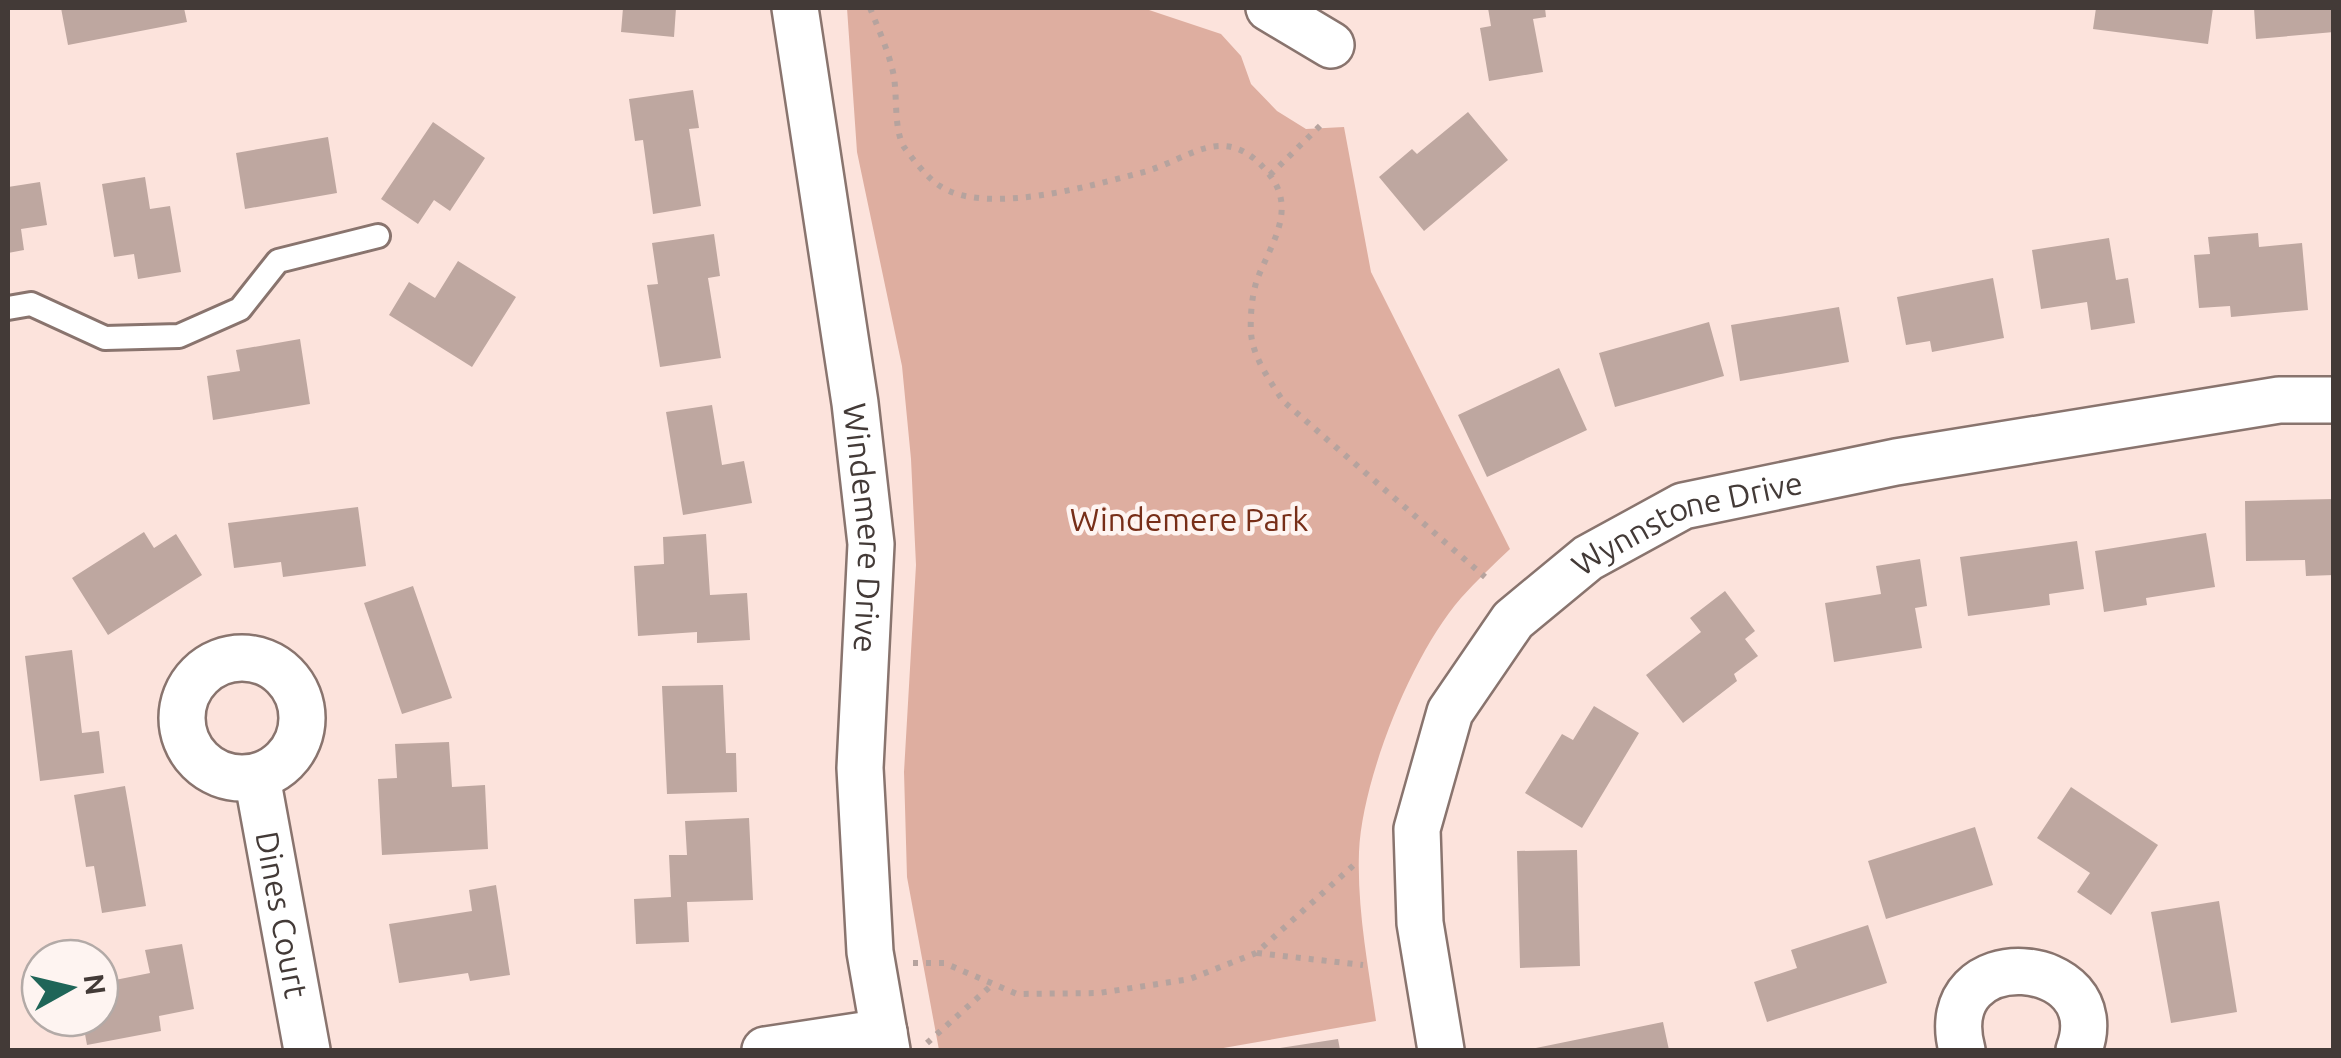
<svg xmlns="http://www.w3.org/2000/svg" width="2341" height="1058" font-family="Ubuntu,sans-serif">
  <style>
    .green { fill: #deaea0 }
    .building { fill: #bea7a0 }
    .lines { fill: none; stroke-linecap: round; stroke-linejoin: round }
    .lane-casing { stroke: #89746e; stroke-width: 28 }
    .street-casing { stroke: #89746e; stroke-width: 50 }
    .path { stroke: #b6a39e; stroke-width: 6; stroke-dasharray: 5 8; stroke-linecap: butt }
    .lane { stroke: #fff; stroke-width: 22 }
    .street { stroke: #fff; stroke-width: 45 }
    .labels { text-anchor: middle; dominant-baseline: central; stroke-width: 9; stroke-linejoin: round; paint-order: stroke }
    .park-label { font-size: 32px; fill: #772e18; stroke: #fef4f1 }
    .street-label { font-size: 32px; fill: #433a37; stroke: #fef4f1 }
  </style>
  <rect width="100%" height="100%" fill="#fce3dc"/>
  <path class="green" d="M847,8H1143L1221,34L1241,56L1251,84L1277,111L1306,129L1344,127L1371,272L1510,549C1493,565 1476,581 1461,598C1412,654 1362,779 1359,852C1357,909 1368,965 1376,1021L1212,1050H939L907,877L904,772L916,565L911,459L902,366L857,152Z"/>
  <path class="building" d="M61,8H184L187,22L68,45Z
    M623,8H676L674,37L621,32Z
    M1488,8H1545L1546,17L1533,19L1543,72L1489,81L1480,28L1491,26Z
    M2096,8H2213L2208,44L2093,29Z
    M2254,8H2334V32L2256,39Z
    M693,90L699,128L689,129L701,206L653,214L643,140L635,141L629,99Z
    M1468,112L1508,160L1424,231L1379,177L1412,149L1417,154Z
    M433,122L485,158L450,211L434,200L418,224L381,199Z
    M328,137L337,193L245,209L236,153Z
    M145,177L150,209L170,206L181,272L138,279L134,254L114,257L102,184Z
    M40,182L47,225L21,229L24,250L8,253V187Z
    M2258,233L2259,247L2302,243L2308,310L2231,317L2230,306L2199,308L2194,255L2210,254L2208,237Z
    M714,234L720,276L708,278L721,358L660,367L647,285L658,284L652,243Z
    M2109,238L2116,280L2128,278L2135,323L2091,330L2087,302L2041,309L2032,250Z
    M458,261L516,297L472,367L389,315L409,282L435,298Z
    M1993,278L2004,338L1932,352L1930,341L1906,345L1897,297Z
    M1839,307L1849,362L1740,381L1731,325Z
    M1709,322L1724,376L1615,407L1599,353Z
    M300,339L310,404L213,420L207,376L240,371L236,350Z
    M1559,368L1587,430L1487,477L1458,415Z
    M712,405L722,465L744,461L752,503L683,515L666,412Z
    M2334,499V575L2306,576L2305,560L2246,561L2245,501Z
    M358,507L366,566L283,577L281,562L234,568L228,523Z
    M144,532L154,548L176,534L202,575L108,635L72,578Z
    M2206,533L2215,587L2146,598L2147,605L2104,612L2095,551Z
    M706,534L710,595L747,593L750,640L697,643V632L638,636L634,566L664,564L663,537Z
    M2077,541L2084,589L2049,594L2050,605L1968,616L1960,557Z
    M1920,559L1927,606L1915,608L1922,648L1834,662L1825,603L1881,594L1876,566Z
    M413,586L452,698L402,714L364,603Z
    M1725,591L1755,631L1745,639L1758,656L1734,674L1737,681L1683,723L1646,675L1701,632L1690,618Z
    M72,650L82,733L99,731L104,773L40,781L25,656Z
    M723,685L726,753H736L737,792L667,794L662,686Z
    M1594,706L1639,733L1582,828L1525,793L1562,734L1573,740Z
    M449,742L452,787L485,785L488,849L382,855L378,779L397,778L395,744Z
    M125,786L146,906L102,913L94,866L86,867L74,795Z
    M2071,787L2158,845L2111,915L2077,892L2090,873L2037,838Z
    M749,818L753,900L687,902L689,942L636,944L634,899L671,897L669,855H687L685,821Z
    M1975,827L1993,885L1886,919L1868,861Z
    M1577,850L1580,966L1520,968L1517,851Z
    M496,885L510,975L470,981L468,973L399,983L389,924L472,911L469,890Z
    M2219,901L2237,1012L2171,1023L2151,912Z
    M1868,925L1887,983L1767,1022L1754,982L1797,968L1791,950Z
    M182,944L194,1009L159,1016L161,1031L87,1045L82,1018H100V983L150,973L145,950Z
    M1663,1022L1669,1050H1531V1049Z
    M1338,1039L1340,1050H1280V1048Z"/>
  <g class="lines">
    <defs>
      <path id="lane" d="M8,308L31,304L105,338L179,336L240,309L278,261L378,236"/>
      <g id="street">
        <path id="s1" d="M795,8L855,403L871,544L860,768L870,952L887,1050"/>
        <path d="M1269,8L1331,45"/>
        <circle cx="242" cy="718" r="60"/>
        <path id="s2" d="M257,777L307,1050"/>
        <path d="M765,1050L884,1032"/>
        <path id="s3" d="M1441,1050L1420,923L1417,829L1450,712L1513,620L1588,558L1683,506L1896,462L2279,400H2334"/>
        <path d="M1962,1050C1932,938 2115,953 2079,1050"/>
      </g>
    </defs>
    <use href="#lane" class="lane-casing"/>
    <use href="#street" class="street-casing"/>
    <path class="path" d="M870,8C878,28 888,50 893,72C898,94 893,128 904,147C912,158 928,179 940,186C985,216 1090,186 1140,173C1189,161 1224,118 1269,174C1298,210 1270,245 1257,280C1252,294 1250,317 1251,332C1252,356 1270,381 1283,401L1485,577
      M1270,175L1323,123
      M1257,953L1363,965
      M913,963H944L1017,994L1099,993L1190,979L1256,953L1355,864
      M927,1043L993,984"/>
    <use href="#lane" class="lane"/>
    <use href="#street" class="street"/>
  </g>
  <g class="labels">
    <g class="park-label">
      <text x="1189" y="519">Windemere Park</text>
    </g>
    <g class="street-label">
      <text stroke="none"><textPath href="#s1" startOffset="525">Windemere Drive</textPath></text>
      <text stroke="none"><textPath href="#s3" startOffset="660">Wynnstone Drive</textPath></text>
      <text stroke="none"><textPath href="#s2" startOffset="140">Dines Court</textPath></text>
    </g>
  </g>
  <rect width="2341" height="1058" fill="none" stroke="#433a37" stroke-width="20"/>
  <g transform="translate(70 988) rotate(82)"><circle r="48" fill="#fef4f1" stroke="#b3aaa7" stroke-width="2.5"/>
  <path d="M0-8L18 38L0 25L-18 38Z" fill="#1f6558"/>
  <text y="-15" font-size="28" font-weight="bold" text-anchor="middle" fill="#433a37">N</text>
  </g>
</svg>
